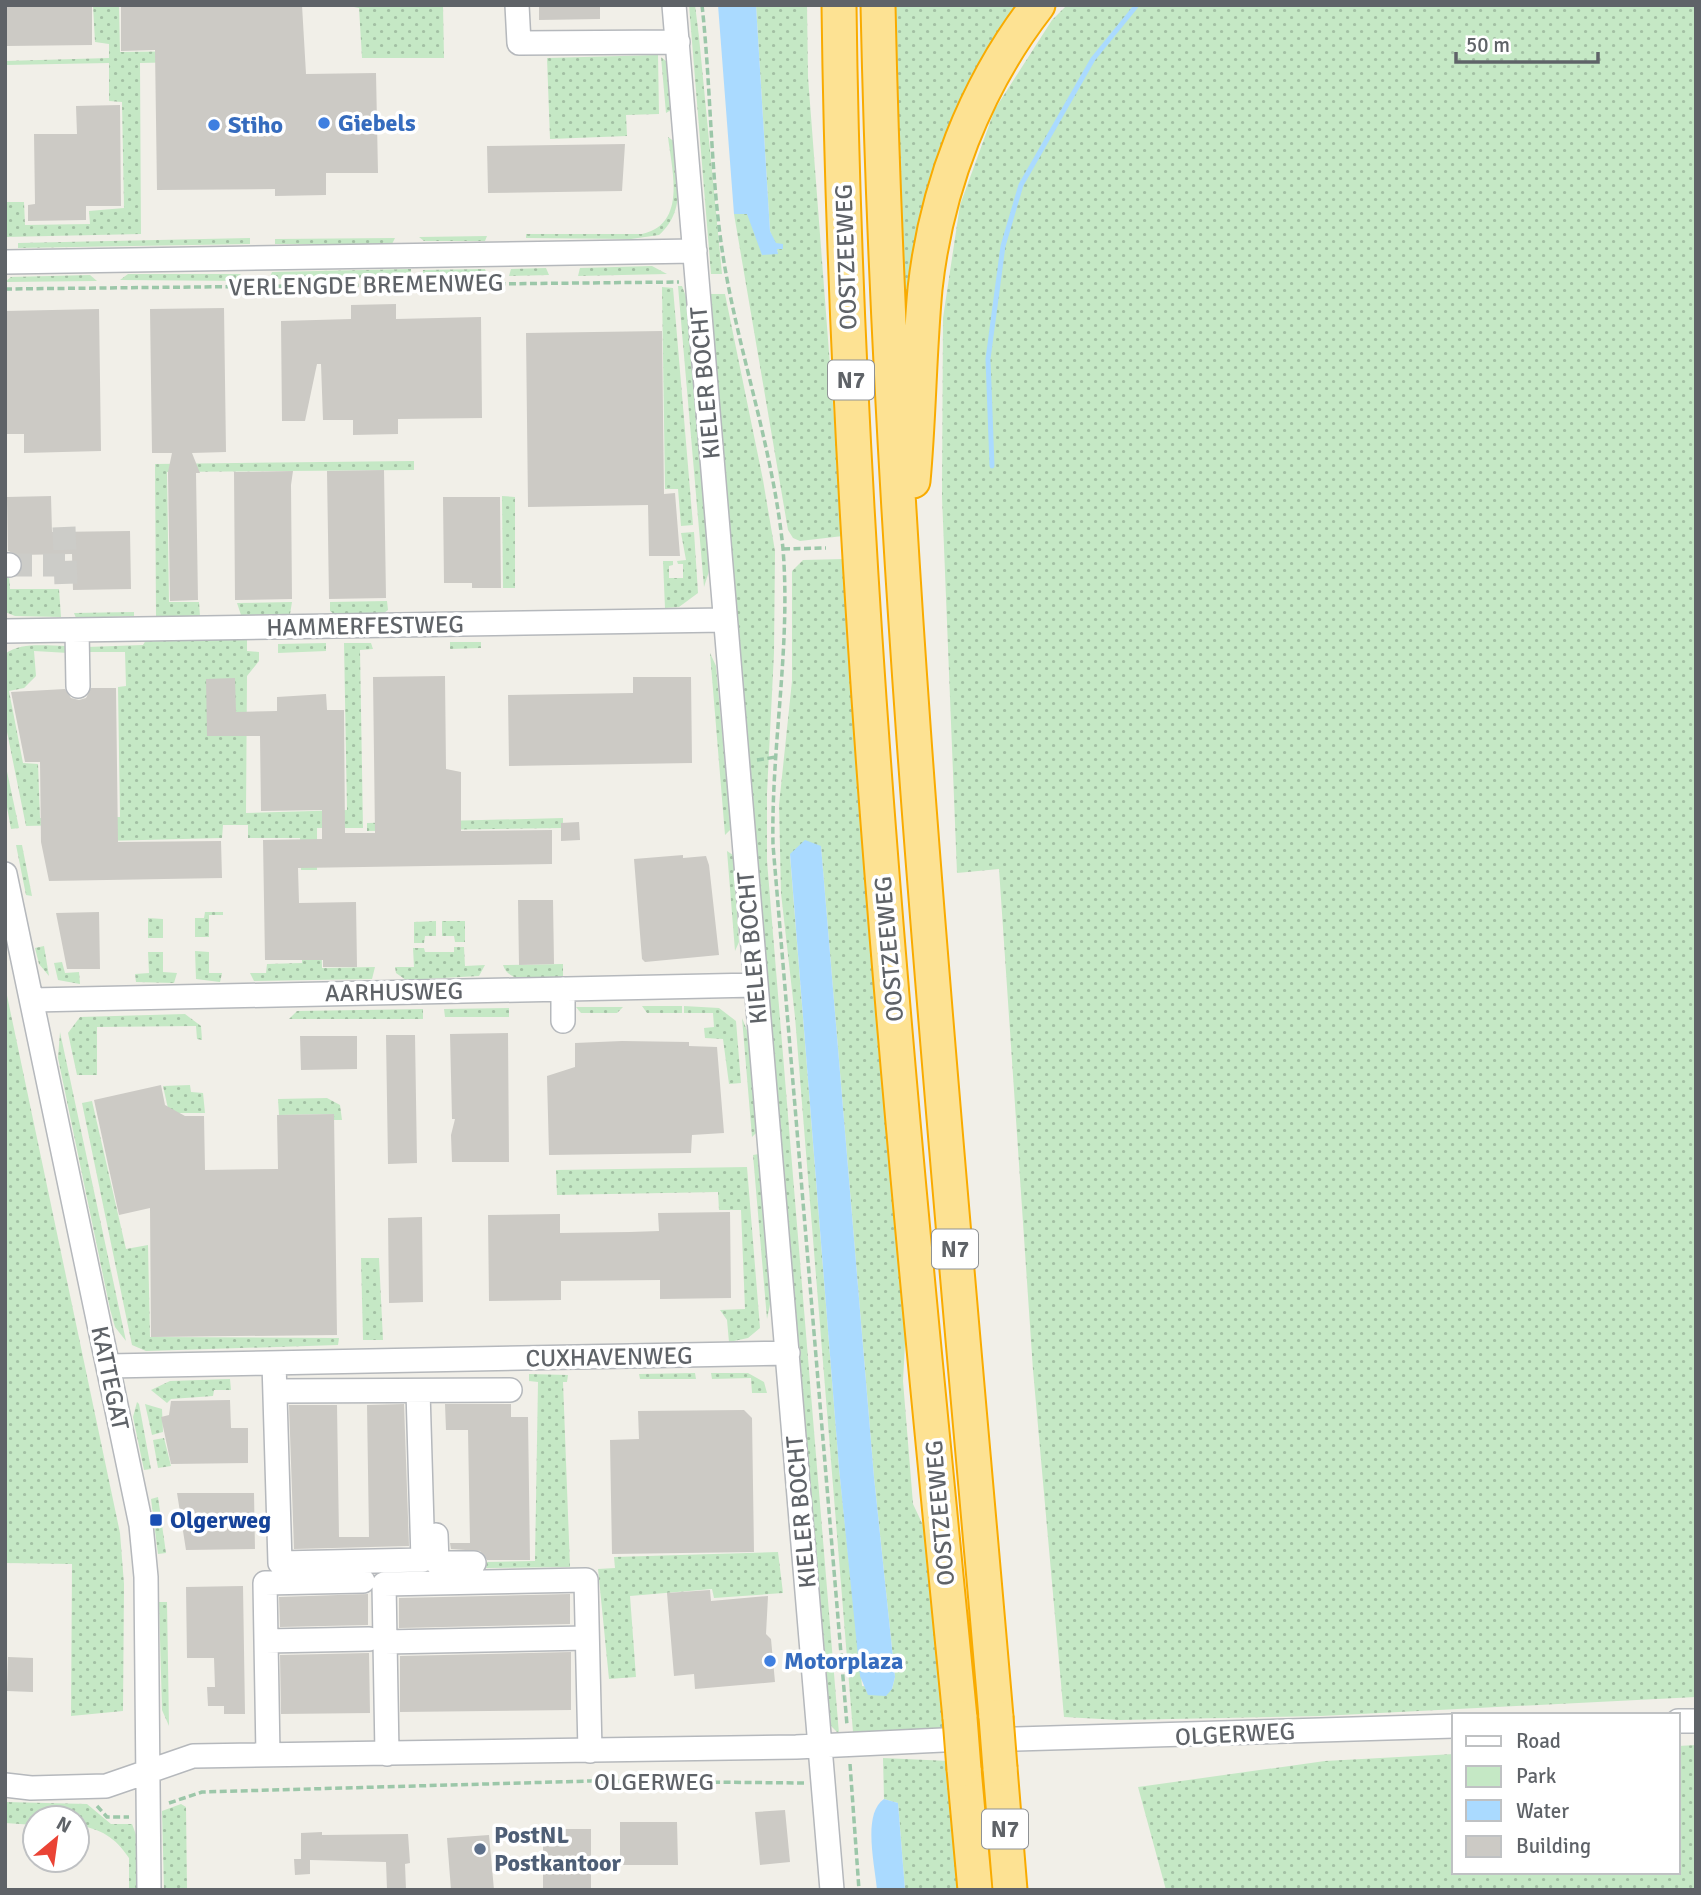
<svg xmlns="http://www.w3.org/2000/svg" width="1701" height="1895" font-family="Signika,sans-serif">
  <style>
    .green { fill: url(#green-dots); fill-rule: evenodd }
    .water { fill: #aadaff }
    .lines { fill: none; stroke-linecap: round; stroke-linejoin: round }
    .stream { stroke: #aadaff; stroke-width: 5 }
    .building { fill: #cccac5 }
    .minor-tunnel { stroke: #ccccc8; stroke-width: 23; stroke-dasharray: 23 11; stroke-linecap: butt }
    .minor-casing { stroke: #b5b8bc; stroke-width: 26 }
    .highway-casing { stroke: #f9ab00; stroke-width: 37 }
    .path { stroke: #9cc7a9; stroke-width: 3.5; stroke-dasharray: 7 3.5; stroke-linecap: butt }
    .minor { stroke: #fff; stroke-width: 23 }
    .highway { stroke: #fde293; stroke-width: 33 }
    .highway-bridge-casing { stroke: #f9ab00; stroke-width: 37; stroke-linecap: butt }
    .highway-bridge { stroke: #fde293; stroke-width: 33 }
    .shop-dot { fill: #3f7fe0; stroke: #fff; stroke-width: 2.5 }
    .transit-dot { fill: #1a4fb4; stroke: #fff; stroke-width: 2.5 }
    .service-dot { fill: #5c6f8a; stroke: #fff; stroke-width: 2.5 }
    .labels { text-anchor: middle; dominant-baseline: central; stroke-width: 7; stroke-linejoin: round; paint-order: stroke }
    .shield { fill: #fff; stroke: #8f9295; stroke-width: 2 }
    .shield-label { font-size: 23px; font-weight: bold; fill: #5f6368 }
    .shop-label { font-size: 24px; font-weight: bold; fill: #366cbe; stroke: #fff; text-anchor: start }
    .street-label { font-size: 24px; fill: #5f6368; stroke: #fff }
    .transit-label { font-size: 24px; font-weight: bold; fill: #164399; stroke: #fff; text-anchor: start }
    .service-label { font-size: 24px; font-weight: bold; fill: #4e5e75; stroke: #fff; text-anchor: start }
  </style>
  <defs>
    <pattern id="green-dots" width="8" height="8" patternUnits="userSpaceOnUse" patternTransform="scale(1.75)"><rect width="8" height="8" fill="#c5e8c5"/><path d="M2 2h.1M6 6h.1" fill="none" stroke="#a3c0a4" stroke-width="1.8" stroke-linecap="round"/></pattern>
  </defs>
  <rect width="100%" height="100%" fill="#f1efe8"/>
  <path class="green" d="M93,5H119L120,52L280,50L282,60L140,63L141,234L5,237V202H24L25,225L90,224L89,211L124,208L122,102L109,101V63L5,65V61L109,58V44L95,42Z
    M344,5H443L444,58H362L359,8Z
    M689,5H695L699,37L722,274H711Z
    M756,5H807L808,77L843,536L800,541L793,538L788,530L734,214H747L778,253L770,231Z
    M895,5H1020L924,208L911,268L907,321L902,349Z
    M1067,5H1696V1697L1321,1716L1120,1720L1064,1717L1033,1370L999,869L957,873L942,497L943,318L960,205L995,109L1052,20Z
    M658,55L659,114L626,115L627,136L550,139L547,58Z
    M661,57L667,62L671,110L666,113Z
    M668,137L675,142C677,176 687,210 659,235L631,239L526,238V234H642C687,224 672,171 668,137Z
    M487,236L485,241H424L419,237Z
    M250,238V244L18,248V243Z
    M395,238L392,244H275V239Z
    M652,266L667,274L578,276L580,268Z
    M546,268L549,275L509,276L511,269Z
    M411,269V277L269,279L272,272Z
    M485,269L487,275L423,276V270Z
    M128,274H240L246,281L120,280Z
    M90,275L97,281L5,282L11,277Z
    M678,286H682L688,302L710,568L704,587Z
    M662,287L673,288L693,525L681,526L678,489H665Z
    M710,294H725L763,480L775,551L774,653L767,793V861L839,1734L831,1726Z
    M414,461V470L167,472L169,602H199L200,616H156L155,464Z
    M502,496L515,497V588H503Z
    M694,532L698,593L679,607L665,608L663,561H673V565L669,566V578H683V564H678L677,561L686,560L681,533Z
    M843,559L907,1306L903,1381L913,1504L928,1536L943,1729L853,1732L795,1017L781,893L779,805L792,681V571L803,560ZM821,846L874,1477L895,1677L892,1689L862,1686L839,1468L790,855Z
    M5,574H9L10,589H59L61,617L15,616L5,612Z
    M387,601L388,610L384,613L334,614L330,611V602Z
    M292,602L290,614L241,615L237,603Z
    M134,612V616L76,618L74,613Z
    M247,639V651L259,652V661L247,676L246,813L347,810L344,643H371L373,649L360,650L363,828H317V870H301L300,838H248V825H223L222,838L64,842V825L26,826L5,722V654C21,642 46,646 65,646L69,653L34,651L36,676L24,688L9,691L23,763L38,764L40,818L120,817L118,687L126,686L125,652H87V647L143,645L146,640Z
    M450,642H481V648L450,649Z
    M326,643V651L278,653V644Z
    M710,653L716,666L731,829L725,835Z
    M5,762L19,828L11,829L5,796Z
    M563,818V828L367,831V823Z
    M16,845H22L32,896L26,895Z
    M727,851L733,855L739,942L735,951Z
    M302,904H320L322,968L375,967L372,979L254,981L250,973H266L267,964L302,963Z
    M205,912H223V915H209V937H195V918H204Z
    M148,918L163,919V938H148Z
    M436,921V936H425L424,943H414V922Z
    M442,921H465V942H455L454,936H442Z
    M44,946L49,976L39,964L35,948Z
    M454,947H464L465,966L485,965L479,976L406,980L396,973L395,967H414L413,948H424L425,952H454Z
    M195,951L209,952V973H222L220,982L196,979Z
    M148,952H163V972L177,973L174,983L136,982L135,974L149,973Z
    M62,962L65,973L79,972L80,984L58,980L54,963Z
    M563,964V978C544,978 510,987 503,965Z
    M5,986L120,1533L124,1584L123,1711L71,1716L72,1564L5,1563Z
    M642,1006H682V1013H647Z
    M684,1006L719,1008L736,1021L741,1083L729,1084L723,1039L705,1038L704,1028L714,1027L713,1013H684Z
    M576,1007H623L617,1013H581Z
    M509,1008V1017H445L444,1009Z
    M423,1009V1019H289L297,1011Z
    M185,1014L201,1026L202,1040L197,1039L196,1026L97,1027V1075H77L68,1033L80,1017Z
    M742,1018L748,1033L757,1132L752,1137Z
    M60,1032L126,1341L115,1327L110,1309L58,1058Z
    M190,1085L191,1092L203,1093L205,1113H169L163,1086Z
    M327,1098L340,1105L342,1120H334L333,1114L279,1115L278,1099Z
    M92,1101L126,1249L148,1245L150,1337L339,1338L338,1345L146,1351L132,1345L82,1103Z
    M759,1154L771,1300L767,1319L753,1155Z
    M747,1167L760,1328L748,1338L729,1342L727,1320L720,1310L745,1309L741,1210H719L718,1192L557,1195L556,1170Z
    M361,1258H379L383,1340H363Z
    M695,1373L696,1379H640L639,1374Z
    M711,1373H748L764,1382L767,1393H752L751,1378L712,1379Z
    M529,1374L568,1375L567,1382H563L570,1567L486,1568L487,1562L535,1561L538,1382L529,1381Z
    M230,1379L231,1390H214L213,1396L171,1399L167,1403L151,1390L170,1381Z
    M137,1402L139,1404L151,1469L144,1470L133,1417Z
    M145,1404L162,1409L163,1432L152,1435Z
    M164,1438L171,1466L158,1468L153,1440Z
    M158,1497L166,1553L158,1554L151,1499Z
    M778,1552L783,1593L714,1598L712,1589L630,1596L636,1677L609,1679L598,1569L615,1568L614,1557Z
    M159,1602H167L169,1726L162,1710Z
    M1696,1745V1890H1166L1138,1787L1325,1761L1454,1754V1872H1678V1746Z
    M883,1758L949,1761L959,1890H905L898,1803L884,1799Z
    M5,1802L87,1804L111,1824H132L138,1840L140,1890H129V1858C115,1837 101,1829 77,1825V1818H35V1825L5,1823Z
    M181,1804L186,1807L187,1890H164L162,1811Z"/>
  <path class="water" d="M718,5H756L770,231L776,243L783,244V249H777L778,254L762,255L747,214H734Z
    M805,840L821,846L874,1477L895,1677L892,1689L886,1696L868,1695L860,1676L839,1468L790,854Z
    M884,1799L898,1803L905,1890H877C875,1865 862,1814 884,1799Z"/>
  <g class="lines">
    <path class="stream" d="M992,466L988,359L1003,246L1021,185L1093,59L1137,5"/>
  </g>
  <path class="building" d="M7,5H92V45L7,46Z
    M121,5H302L306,74L376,73L378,173H326V195L275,196V189L157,190L155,50L121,51Z
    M539,5H600V19L539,20Z
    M120,105L121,206H86V220L28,221V205L35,204L34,134H77L76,106Z
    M625,144L622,191L488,193L487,146Z
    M396,304V319L481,317L482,418L398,419V434L353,435V420H323L321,364H317L305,421H282L281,321L351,319V305Z
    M224,308L226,452L192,453L200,473H196L198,600L170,601L168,472L172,453H152L150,309Z
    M99,309L101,451L24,453V434H7L5,311Z
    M662,331L664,494L675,493L680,556H649L648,505L528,507L526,333Z
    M384,470L386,598L329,599L327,471Z
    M293,471L291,485L292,599L235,600L234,472Z
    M51,496L52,532L130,531L131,589L73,590L72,554L18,555L8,551L7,497Z
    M443,497H500L501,588H472V583H444Z
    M445,676L446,769L461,772V831L552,830V864L298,868L299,903L356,902L357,967H323V960H265L263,840L322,839V810L261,811L260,736H207L206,679L235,678L236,712L277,711V697L326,694L327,710H344L345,833H375L373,677Z
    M633,677H691L692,763L509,766L508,695L633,693Z
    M91,688H116L118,842L221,841L222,878L49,881L41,842L40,762H25L11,692L65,689L71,698L79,700L86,698Z
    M579,822L580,840L561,841V823Z
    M683,855V858L706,856L709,865L719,955L645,962L642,959L634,859Z
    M518,900H553L554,964L519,965Z
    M99,912L100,969H67L56,913Z
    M508,1033L509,1162H452L451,1135L455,1119H452L450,1034Z
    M386,1035H415L417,1163L388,1164Z
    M300,1036H357V1069L301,1070Z
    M622,1041L689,1042V1046L717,1047L724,1133L692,1135L691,1153L549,1155L547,1076L575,1067V1043Z
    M161,1085L165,1105L185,1116H204L205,1170L278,1169L277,1115L334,1114L337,1335L151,1337L150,1208L119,1215L94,1100Z
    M730,1212L731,1298L660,1299V1280L561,1281V1300L489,1301L488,1215L560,1214V1233L630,1232L659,1231L658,1213Z
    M422,1217L423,1302L389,1303L388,1218Z
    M230,1400L231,1428H248V1463L171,1464L161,1417L169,1415L171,1401Z
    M404,1404L409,1546L294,1549L289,1405H337L339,1537H369L367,1405Z
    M445,1404H511V1417H528L530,1560H487L480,1551L451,1549L450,1543H470L468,1430H446Z
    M744,1410L752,1418L754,1552L612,1554L610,1440L639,1439L638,1411Z
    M177,1493H254L255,1549L186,1550Z
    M243,1586L245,1714H224V1706H208L207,1687H215L214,1658H187L186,1587Z
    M710,1590L711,1601L768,1596L766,1634L771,1639L775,1682L695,1689L694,1674L674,1676L667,1593Z
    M368,1594V1625L280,1627L279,1597Z
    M570,1594V1624L399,1628V1598Z
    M571,1652V1710L400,1712V1656Z
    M369,1653L370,1713L281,1714L280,1655Z
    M8,1657L33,1658V1692L7,1691Z
    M785,1810L790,1862L760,1865L755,1812Z
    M620,1822H677L678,1865H620Z
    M557,1829H591V1890H543V1844H557Z
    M322,1832V1835L408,1834L410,1863L405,1864L406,1890H387L386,1862L310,1860V1874L295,1875L294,1859H301V1833Z
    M489,1835L494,1890H451L447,1838Z"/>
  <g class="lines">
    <path class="minor-tunnel" d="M64,527L66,587
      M9,565H65"/>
    <defs>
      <path id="minor" d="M517,5L519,43L678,42
        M674,5L832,1890
        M5,262L695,251
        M5,565H9
        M77,630L78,686
        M5,631L725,620
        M5,874L141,1525L146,1577L149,1890
        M563,989V1021
        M32,1000L756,985
        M274,1363L280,1563L423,1560L418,1391
        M108,1366L788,1353
        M275,1391L510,1390
        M436,1535L437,1563H474
        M266,1641L265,1583L363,1581
        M385,1642L587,1638
        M1678,1721H1696
        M1015,1739L1454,1726
        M387,1754L384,1584L586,1580L590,1751
        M268,1755L266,1641L369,1639
        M5,1785L31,1788L106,1786L193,1756L796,1747L943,1740"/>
      <path id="highway" d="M839,5C846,578 904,1148 960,1718
        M878,5C890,578 947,1147 996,1717
        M913,481C919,417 919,353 925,289C936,188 975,86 1038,5
        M1000,1768L1010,1890
        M964,1769L975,1890"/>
    </defs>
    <use href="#minor" class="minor-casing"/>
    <use href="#highway" class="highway-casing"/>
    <path class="path" d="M702,5C712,96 710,190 727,279C744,369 774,457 783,549C791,647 771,746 773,845L847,1725
      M5,289L679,282
      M783,549L826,548
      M757,760L776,757
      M850,1764L859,1890
      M169,1803L202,1792L591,1781L804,1783
      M97,1806L107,1817H129"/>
    <use href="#minor" class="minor"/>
    <use href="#highway" class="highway"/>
    <defs>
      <path id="highway-bridge" d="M996,1717L1000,1768
        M960,1718L964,1769"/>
    </defs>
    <use href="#highway-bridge" class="highway-bridge-casing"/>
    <use href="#highway-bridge" class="highway-bridge"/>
  </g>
  <g class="shop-dot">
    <circle cx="324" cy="123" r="7"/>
    <circle cx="214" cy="125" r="7"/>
    <circle cx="770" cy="1661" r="7"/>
  </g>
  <rect class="transit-dot" x="149" y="1513" width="14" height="14" rx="3.5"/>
  <circle class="service-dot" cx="480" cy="1849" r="7"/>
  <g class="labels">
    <g class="shield">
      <rect x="828" y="360.5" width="46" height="39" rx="5"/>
      <rect x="932" y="1229.5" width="46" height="39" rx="5"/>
      <rect x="982" y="1809.5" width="46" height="39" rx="5"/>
    </g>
    <g class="shield-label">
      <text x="851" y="380">N7</text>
      <text x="955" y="1249">N7</text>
      <text x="1005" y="1829">N7</text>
    </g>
    <g class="shop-label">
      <text x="338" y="123">Giebels</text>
      <text x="228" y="125">Stiho</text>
      <text x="784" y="1661">Motorplaza</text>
    </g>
    <g class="street-label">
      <text transform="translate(846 257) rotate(-92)">OOSTZEEWEG</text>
      <text transform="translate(366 285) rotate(-1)">VERLENGDE BREMENWEG</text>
      <text transform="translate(705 383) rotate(-95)">KIELER BOCHT</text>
      <text transform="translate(365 626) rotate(-1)">HAMMERFESTWEG</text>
      <text transform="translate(752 948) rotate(-95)">KIELER BOCHT</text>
      <text transform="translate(889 949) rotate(-95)">OOSTZEEWEG</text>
      <text transform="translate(394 992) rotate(-1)">AARHUSWEG</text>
      <text transform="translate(609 1357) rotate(-1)">CUXHAVENWEG</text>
      <text transform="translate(110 1378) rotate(78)">KATTEGAT</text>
      <text transform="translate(801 1512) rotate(-95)">KIELER BOCHT</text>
      <text transform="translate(940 1513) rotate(-95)">OOSTZEEWEG</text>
      <text transform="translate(1235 1734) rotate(-3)">OLGERWEG</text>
      <text x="654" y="1782">OLGERWEG</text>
    </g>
    <g class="transit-label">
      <text x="170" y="1520">Olgerweg</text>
    </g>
    <g class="service-label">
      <text x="494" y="1835">PostNL<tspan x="494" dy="28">Postkantoor</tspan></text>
    </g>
  </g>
  <rect width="1701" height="1895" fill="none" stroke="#5f6368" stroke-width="14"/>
  <rect x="1452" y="1713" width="228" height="161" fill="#ffffff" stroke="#bfc1c3" stroke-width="2"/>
  <rect x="1466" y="1736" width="35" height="10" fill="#ffffff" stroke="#bfc1c3" stroke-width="2"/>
  <text x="1516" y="1748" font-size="21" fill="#5f6368">Road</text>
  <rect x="1466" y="1766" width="35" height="21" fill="#c5e8c5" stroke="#bfc1c3" stroke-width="2"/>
  <text x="1516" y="1783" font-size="21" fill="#5f6368">Park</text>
  <rect x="1466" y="1800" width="35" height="21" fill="#aadaff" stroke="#bfc1c3" stroke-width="2"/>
  <text x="1516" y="1818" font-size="21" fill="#5f6368">Water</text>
  <rect x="1466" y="1836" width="35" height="21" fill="#cccac5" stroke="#bfc1c3" stroke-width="2"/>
  <text x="1516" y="1853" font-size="21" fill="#5f6368">Building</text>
  <g transform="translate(56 1839) rotate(29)"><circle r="33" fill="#ffffff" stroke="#bfc1c3" stroke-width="2"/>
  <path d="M0-5L12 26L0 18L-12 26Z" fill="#ea4335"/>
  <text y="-10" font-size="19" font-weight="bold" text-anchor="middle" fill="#5f6368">N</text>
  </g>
  <path d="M1456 52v10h142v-10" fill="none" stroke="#5f6368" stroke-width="3.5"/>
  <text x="1466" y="52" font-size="21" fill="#5f6368" stroke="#ffffff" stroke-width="5" paint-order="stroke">50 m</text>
</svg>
